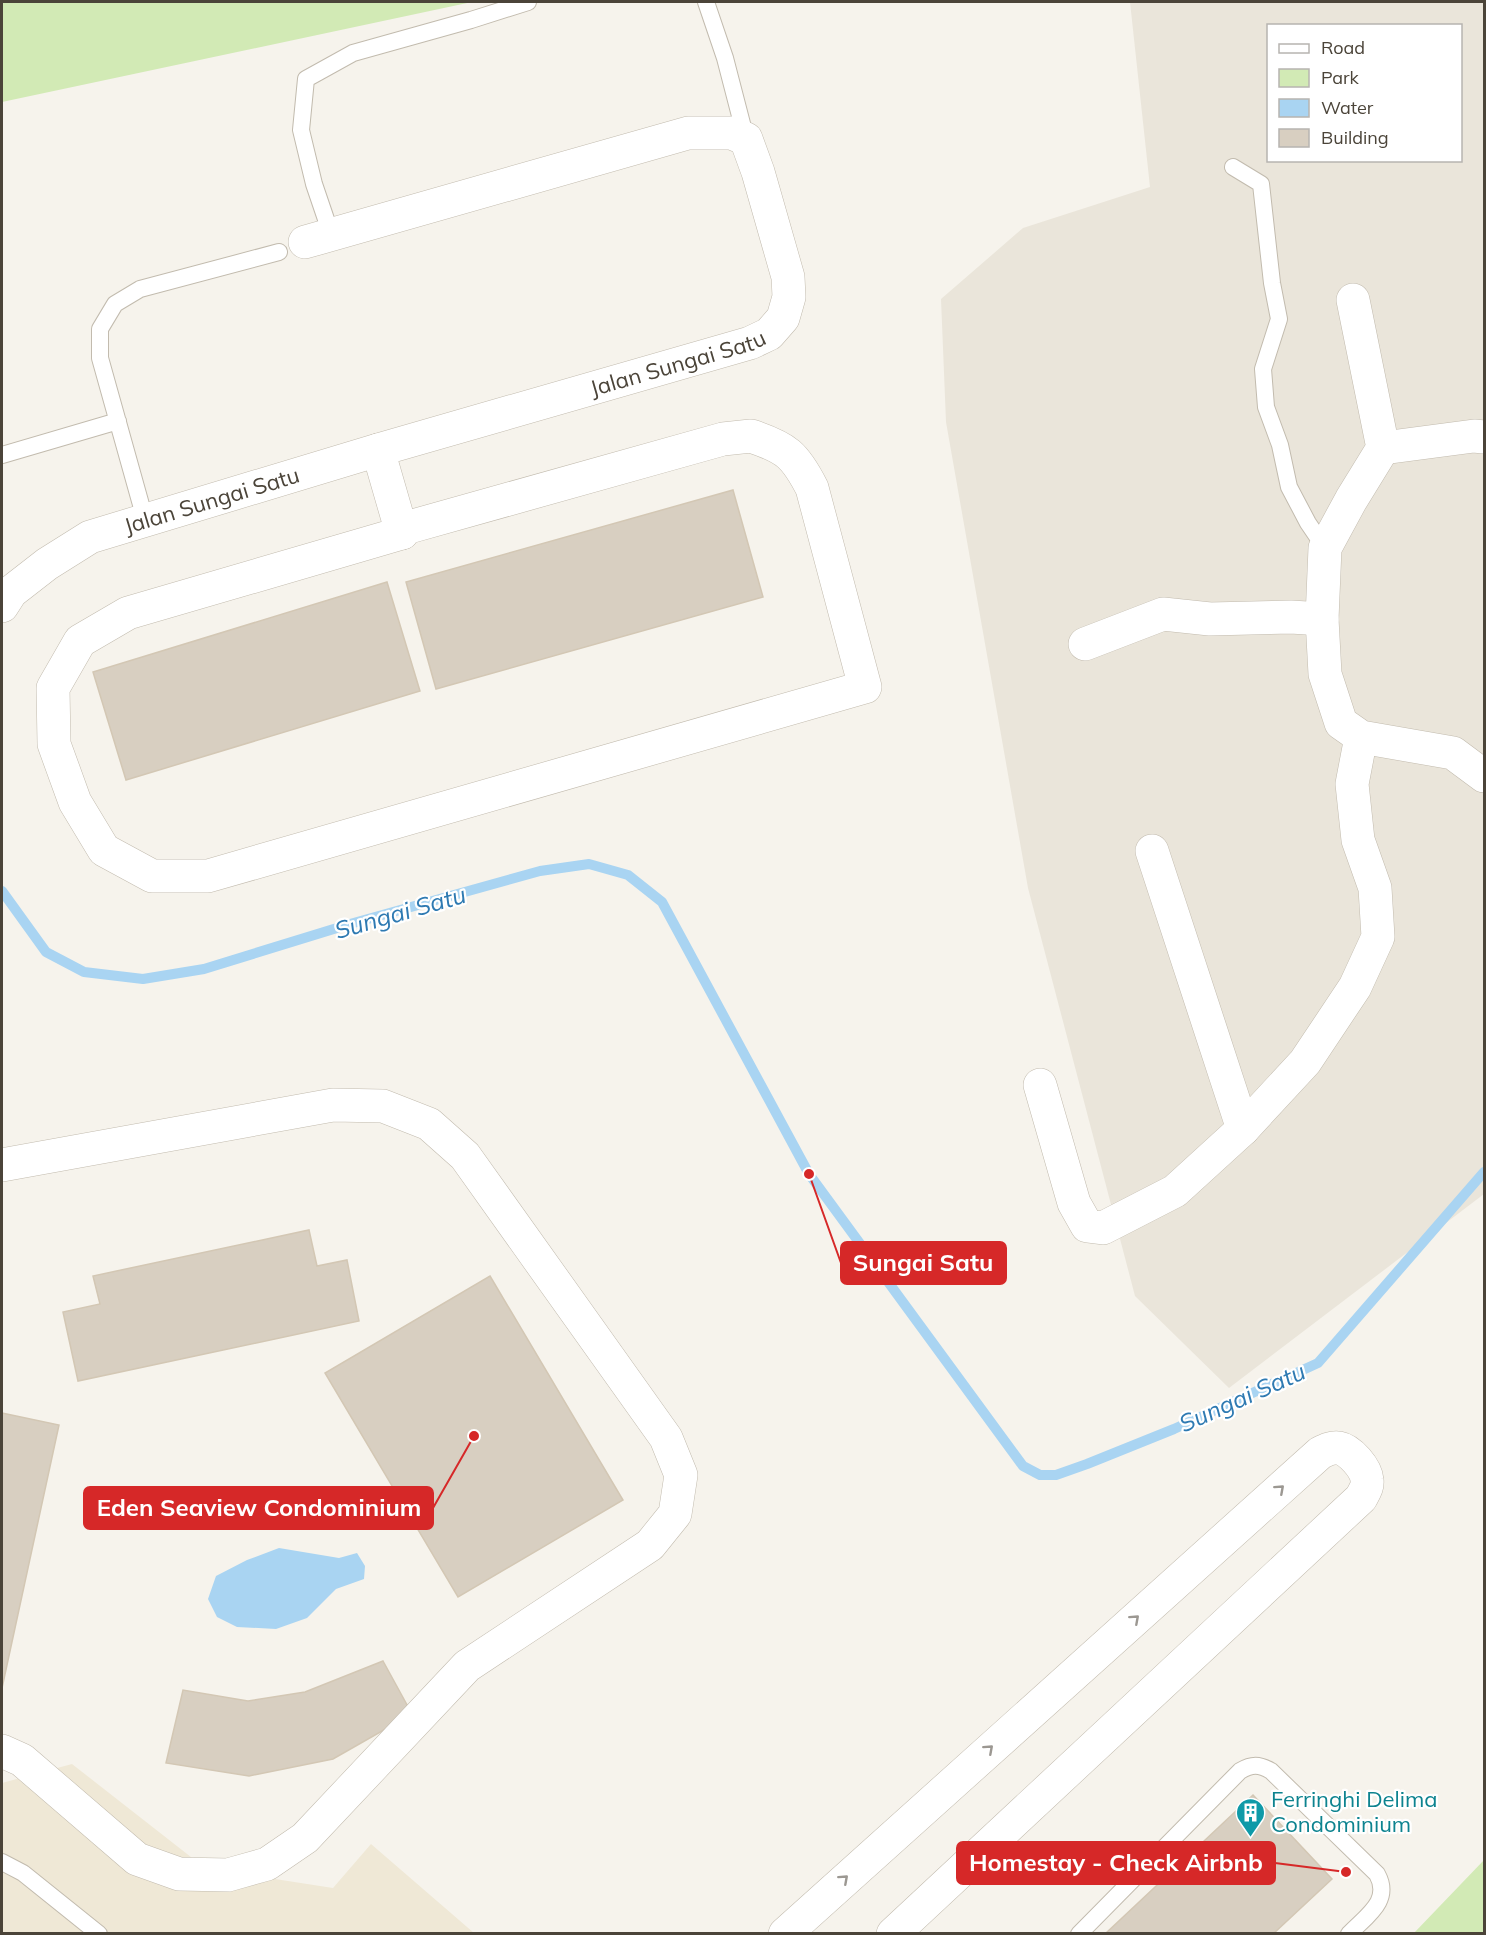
<svg xmlns="http://www.w3.org/2000/svg" width="1486" height="1935" font-family="Mulish,sans-serif">
  <style>
    .residential { fill: #eae5da; fill-rule: evenodd }
    .education { fill: #efe8d6 }
    .green { fill: #d2eab5 }
    .water { fill: #a9d4f2 }
    .lines { fill: none; stroke-linecap: round; stroke-linejoin: round }
    .stream { stroke: #a9d4f2; stroke-width: 10 }
    .building { fill: #d8cfc1; stroke: #d3c7b4; stroke-width: 1.5 }
    .service-casing { stroke: #c2bbae; stroke-width: 18 }
    .minor-casing { stroke: #c2bbae; stroke-width: 34 }
    .service { stroke: #fff; stroke-width: 16 }
    .minor { stroke: #fff; stroke-width: 33 }
    .oneway { stroke: #9c9892 }
    .labels { text-anchor: middle; dominant-baseline: central; stroke-width: 4.5; stroke-linejoin: round; paint-order: stroke }
    .street-label { font-size: 22px; fill: #4b4439; stroke: #fff }
    .culture-label { font-size: 22px; fill: #0d838f; stroke: #fff; text-anchor: start }
    .water-label { font-size: 24px; font-style: italic; fill: #2e7ab2; stroke: #fff }
    .leader { fill: none; stroke: #d62828; stroke-width: 2 }
    .callout-dot { fill: #d62828; stroke: #fff; stroke-width: 2 }
    .callout { fill: #d62828; stroke: #d62828; stroke-width: 2 }
    .callout-label { font-size: 24px; text-anchor: middle; font-weight: bold; fill: #fff }
  </style>
  <rect width="100%" height="100%" fill="#f6f3ec"/>
  <path class="residential" d="M1130,2H1484V1194L1229,1388L1135,1296L1028,888L946,422L941,299L1023,228L1150,187ZM1268,26H1460V160H1268Z"/>
  <path class="education" d="M72,1764L205,1868L333,1888L371,1844L474,1933L2,1934V1783Z"/>
  <path class="green" d="M2,2H472L2,102Z
    M1484,1860V1933H1414Z"/>
  <path class="water" d="M279,1548L339,1558L357,1553L365,1566L364,1579L336,1589L307,1618L276,1629L237,1627L217,1617L208,1599L216,1576L247,1560Z"/>
  <g class="lines">
    <path class="stream" d="M2,891L46,952L84,972L143,979L204,969L350,924L540,871L589,864L628,875L662,902L809,1174L1023,1466L1040,1475H1056L1087,1464L1174,1429L1318,1363L1484,1172"/>
  </g>
  <path class="building" d="M733,490L763,597L436,689L406,582Z
    M387,582L420,691L126,780L93,672Z
    M309,1230L317,1266L347,1260L359,1321L78,1381L63,1312L100,1304L93,1276Z
    M490,1276L623,1500L458,1597L325,1373Z
    M2,1413L59,1425L2,1688Z
    M383,1661L412,1714L333,1759L249,1776L166,1763L183,1690L248,1701L305,1692Z
    M1253,1795L1332,1879L1273,1934H1105Z"/>
  <g class="lines">
    <defs>
      <path id="service" d="M706,2L725,58L746,139
        M1233,167L1261,184L1272,283L1279,319L1263,369L1266,407L1280,445L1289,487L1308,523L1325,548
        M331,234L314,184L301,130L306,79L353,53L471,20L528,2
        M2,455L118,421
        M145,519L100,358V329L115,304L140,289L279,252
        M2,1862L23,1873L99,1934
        M1079,1934L1240,1771C1252,1764 1259,1764 1271,1771L1377,1874C1392,1901 1366,1916 1349,1934"/>
      <g id="minor">
        <path d="M1353,300L1383,448L1351,500L1325,548L1322,619L1325,674L1341,723L1361,737L1453,753L1484,776"/>
        <path d="M751,436C787,448 795,455 812,488L865,687L208,876H152L104,850L75,802L54,744L53,688L80,641L128,613L402,533V529L723,439Z"/>
        <path d="M1383,448L1474,436L1484,437"/>
        <path d="M378,450L402,533"/>
        <path id="s1" d="M2,606L11,592L47,564L90,537L378,450L750,343L769,334L783,318L789,297L788,277L758,172L746,139L732,133H688L305,242"/>
        <path d="M1085,644L1163,614L1210,619L1291,617L1322,619"/>
        <path d="M1152,851L1243,1129"/>
        <path d="M1040,1085L1074,1203L1087,1226L1103,1228L1175,1191L1243,1129L1305,1062L1355,987L1378,937L1375,888L1358,840L1352,784L1361,737"/>
        <path d="M2,1165L333,1105L383,1106L429,1124L465,1156L666,1438L681,1475L675,1514L650,1545L467,1666L305,1838L267,1864L228,1875L179,1874L137,1859L22,1760L2,1751"/>
        <path d="M785,1934L1320,1453C1326,1450 1332,1447 1339,1448C1350,1450 1366,1468 1367,1480C1368,1487 1364,1492 1361,1498L893,1934"/>
      </g>
    </defs>
    <use href="#service" class="service-casing"/>
    <use href="#minor" class="minor-casing"/>
    <use href="#service" class="service"/>
    <use href="#minor" class="minor"/>
  </g>
  <defs><path id="oneway-chevron" d="M-2-3.5L2.5 0L-2 3.5" fill="none" stroke-width="1.6" stroke-linecap="round" stroke-linejoin="round" transform="scale(1.5)"/></defs>
  <g class="oneway">
    <use href="#oneway-chevron" transform="translate(1280 1489) rotate(-42)"/>
    <use href="#oneway-chevron" transform="translate(1135 1619) rotate(-42)"/>
    <use href="#oneway-chevron" transform="translate(989 1749) rotate(-42)"/>
    <use href="#oneway-chevron" transform="translate(844 1879) rotate(-42)"/>
  </g>
  <defs>
    <symbol id="building-pin" viewBox="-11 -11 22 30"><path d="M0 17L-7.5 6A9.5 9.5 0 1 1 7.5 6Z" fill="#0f9aa8" stroke="#fff"/><path d="M-4-6H4V6H1V3H-1V6H-4ZM-2.5-4.3h1.7v1.8h-1.7ZM.8-4.3h1.7v1.8H.8ZM-2.5-1h1.7V.8h-1.7ZM.8-1h1.7V.8H.8Z" fill="#fff"/></symbol>
  </defs>
  <g fill-rule="evenodd">
    <use href="#building-pin" x="1234" y="1796" width="33" height="45"/>
  </g>
  <g class="labels">
    <g class="street-label">
      <text stroke="none"><textPath href="#s1" startOffset="726">Jalan Sungai Satu</textPath></text>
      <text stroke="none"><textPath href="#s1" startOffset="240">Jalan Sungai Satu</textPath></text>
    </g>
    <g class="culture-label">
      <text x="1271" y="1799">Ferringhi Delima<tspan x="1271" dy="25">Condominium</tspan></text>
    </g>
    <g class="water-label">
      <text transform="translate(400 912) rotate(-16)">Sungai Satu</text>
      <text transform="translate(1242 1397) rotate(-24)">Sungai Satu</text>
    </g>
  </g>
  <path class="leader" d="M809 1174L841 1263M474 1436L433 1508M1346 1872L1275 1863"/>
  <g class="callout-dot">
    <circle cx="809" cy="1174" r="6"/>
    <circle cx="474" cy="1436" r="6"/>
    <circle cx="1346" cy="1872" r="6"/>
  </g>
  <g class="callout">
    <rect x="841" y="1242" width="165" height="42" rx="6"/>
    <rect x="84" y="1487" width="349" height="42" rx="6"/>
    <rect x="957" y="1842" width="318" height="42" rx="6"/>
  </g>
  <g class="callout-label">
    <text x="923" y="1271">Sungai Satu</text>
    <text x="259" y="1516">Eden Seaview Condominium</text>
    <text x="1116" y="1871">Homestay - Check Airbnb</text>
  </g>
  <rect width="1486" height="1935" fill="none" stroke="#4b4439" stroke-width="6"/>
  <rect x="1267" y="24" width="195" height="138" fill="#ffffff" stroke="#b7b4b0" stroke-width="1.5"/>
  <rect x="1279" y="44" width="30" height="9" fill="#ffffff" stroke="#b7b4b0" stroke-width="1.5"/>
  <text x="1321" y="54" font-size="18" fill="#4b4439">Road</text>
  <rect x="1279" y="69" width="30" height="18" fill="#d2eab5" stroke="#b7b4b0" stroke-width="1.5"/>
  <text x="1321" y="84" font-size="18" fill="#4b4439">Park</text>
  <rect x="1279" y="99" width="30" height="18" fill="#a9d4f2" stroke="#b7b4b0" stroke-width="1.5"/>
  <text x="1321" y="114" font-size="18" fill="#4b4439">Water</text>
  <rect x="1279" y="129" width="30" height="18" fill="#d8cfc1" stroke="#b7b4b0" stroke-width="1.5"/>
  <text x="1321" y="144" font-size="18" fill="#4b4439">Building</text>
</svg>
